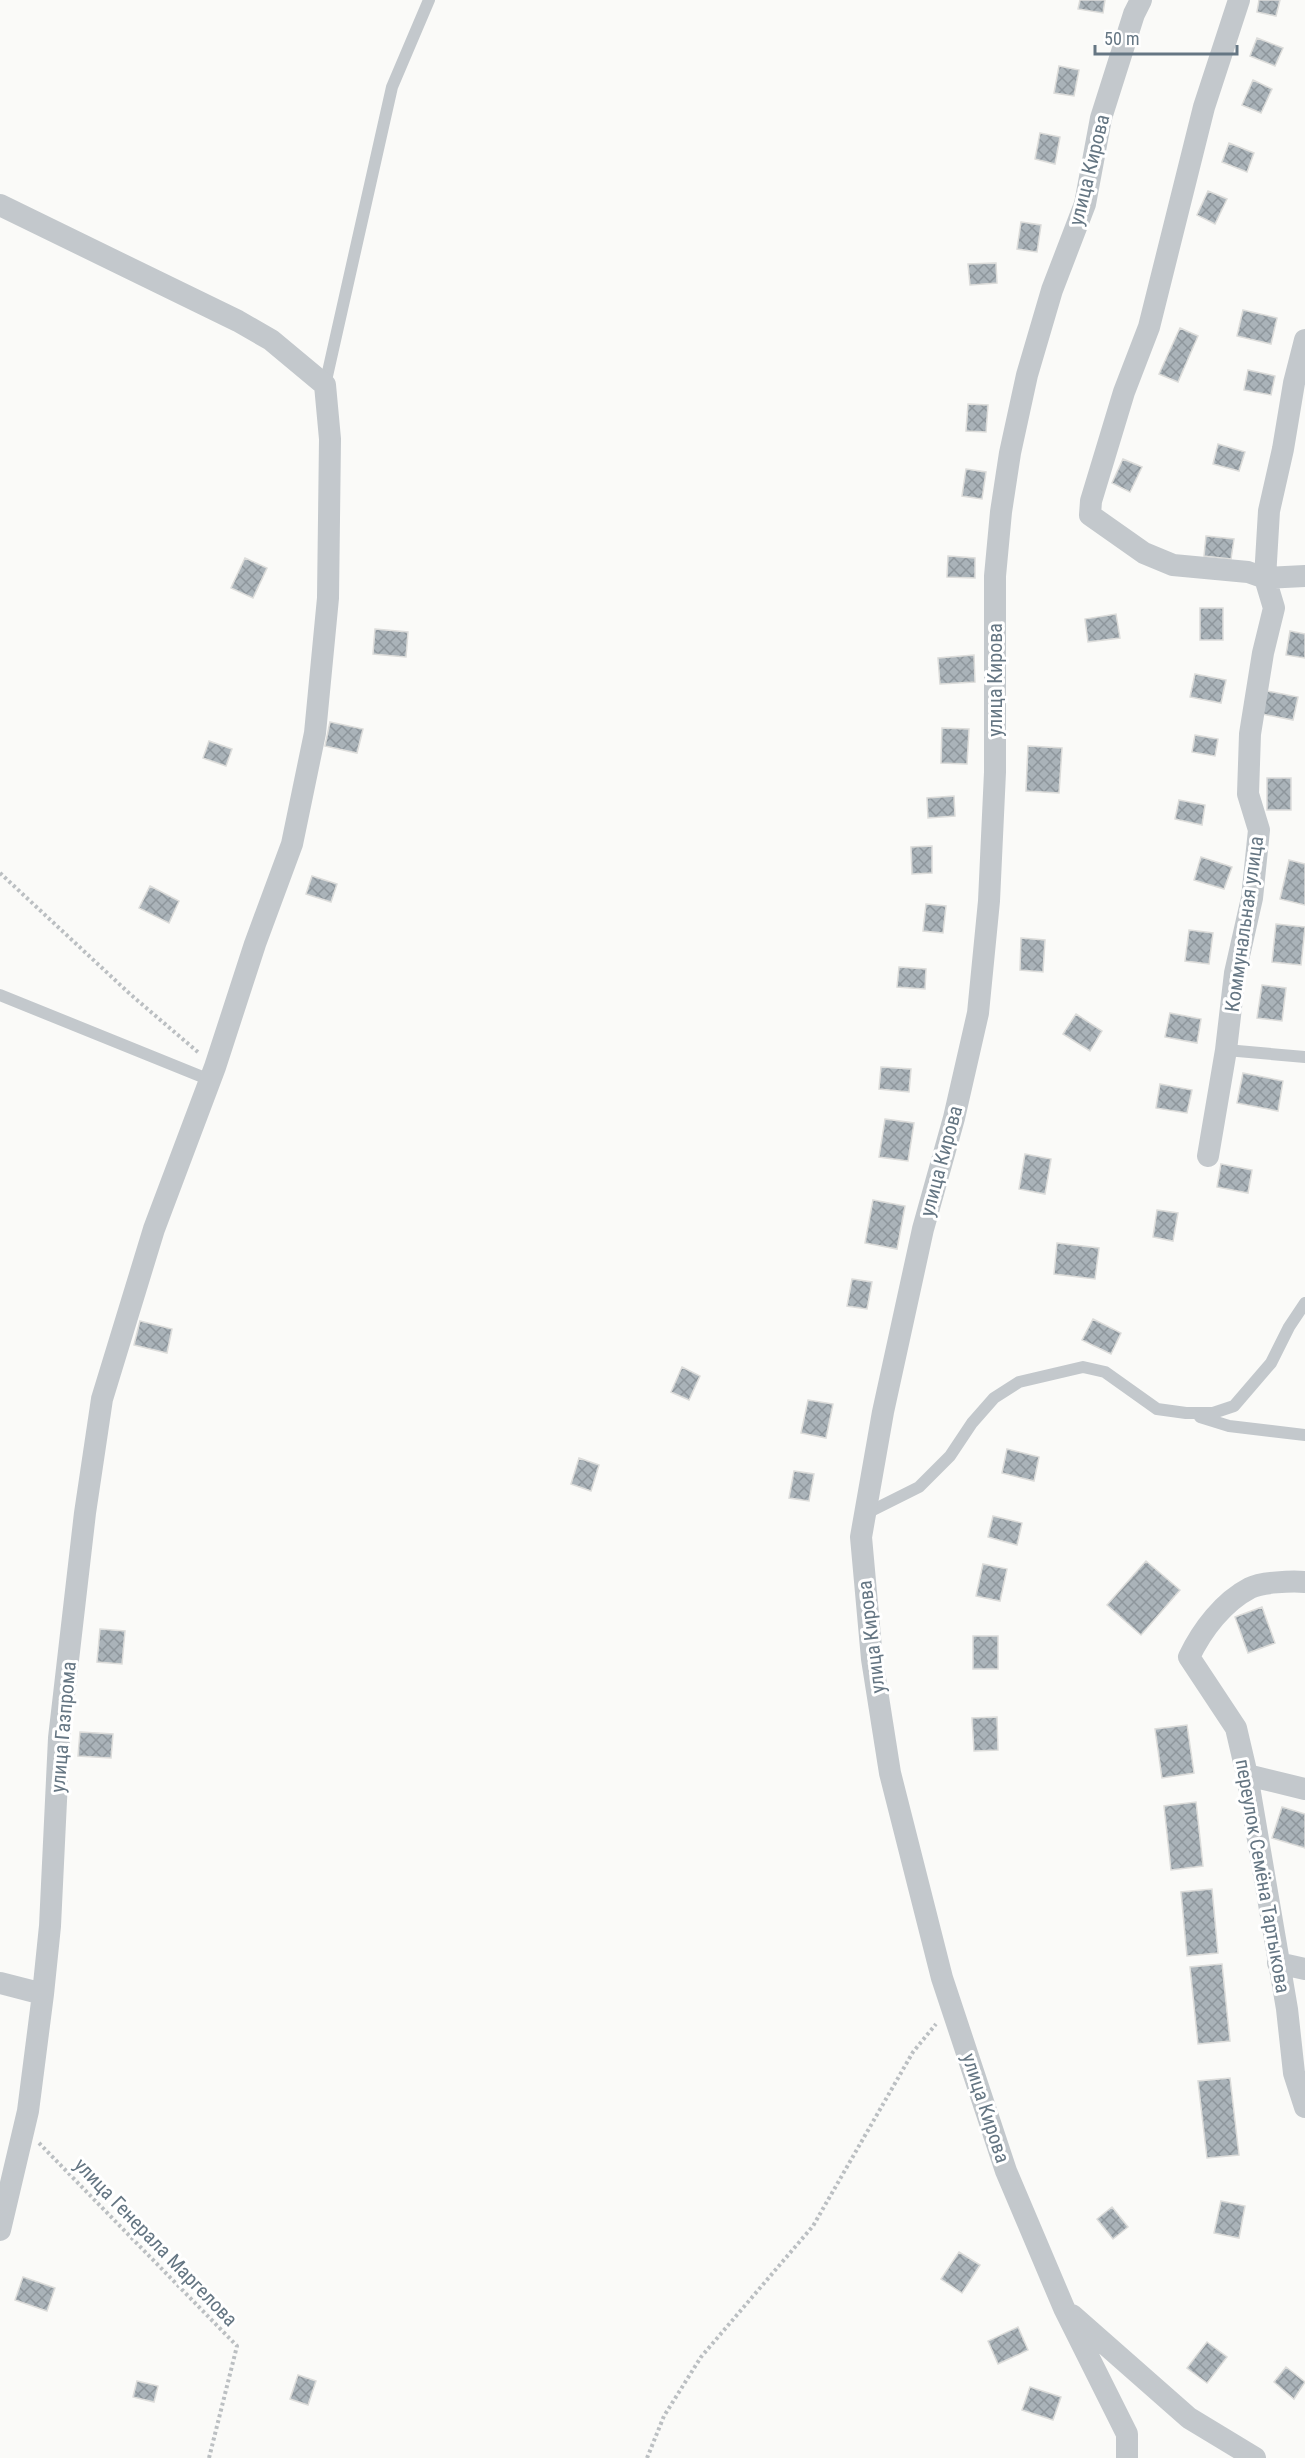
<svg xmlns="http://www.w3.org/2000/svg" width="1305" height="2458" font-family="'Roboto Condensed',sans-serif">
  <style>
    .building { fill: url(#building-cross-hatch); stroke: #dcdcda; stroke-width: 1.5 }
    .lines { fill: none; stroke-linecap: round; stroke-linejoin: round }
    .path { stroke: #bbbfc2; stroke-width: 4; stroke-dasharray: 3 3; stroke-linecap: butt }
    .service { stroke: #c3c8cc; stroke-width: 12 }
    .minor { stroke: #c3c8cc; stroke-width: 22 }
    .labels { text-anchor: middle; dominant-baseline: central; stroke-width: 6; stroke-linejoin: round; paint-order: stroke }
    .street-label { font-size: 20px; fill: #657683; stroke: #fff }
  </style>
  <defs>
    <pattern id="building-cross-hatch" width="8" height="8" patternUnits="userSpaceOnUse" patternTransform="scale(1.5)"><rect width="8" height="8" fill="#aab3b9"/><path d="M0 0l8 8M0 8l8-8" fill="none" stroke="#8e969c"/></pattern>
  </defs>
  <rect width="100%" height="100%" fill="#fafaf8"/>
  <path class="building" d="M1080,0H1105L1103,13L1078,9Z
    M1259,0H1280L1276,16L1257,12Z
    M1257,38L1283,48L1275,66L1250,56Z
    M1059,66L1079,70L1074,96L1054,93Z
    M1253,80L1272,89L1261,113L1242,105Z
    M1040,133L1060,137L1055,164L1035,159Z
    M1229,143L1254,153L1247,172L1222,162Z
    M1208,191L1227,199L1215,224L1197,215Z
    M1021,222L1041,225L1037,252L1017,249Z
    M996,263L997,283L970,285L968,264Z
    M1243,310L1277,318L1271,344L1237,336Z
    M1180,328L1198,336L1178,382L1159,374Z
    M1248,370L1275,376L1271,395L1244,390Z
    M968,404L988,405L986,432L966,431Z
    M1218,444L1245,452L1239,471L1213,464Z
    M1123,459L1142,467L1130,492L1112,483Z
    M966,469L986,472L982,499L962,496Z
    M1206,536L1234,539L1231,559L1204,556Z
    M948,556L975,558V578L947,577Z
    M245,558L267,568L253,598L231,588Z
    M1200,608H1223V640H1200Z
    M1116,614L1120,638L1088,642L1085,619Z
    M375,629L408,632L406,657L373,654Z
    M1290,631L1305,634V658L1286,655Z
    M974,655L975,682L940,684L938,658Z
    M1195,674L1226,680L1221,703L1190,697Z
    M1267,691L1298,697L1293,720L1262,714Z
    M330,722L363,729L357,753L325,746Z
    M942,728L969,729L967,764L941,763Z
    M1195,735L1218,739L1215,756L1192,752Z
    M209,741L232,749L226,766L203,758Z
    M1028,746L1062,748L1059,793L1026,791Z
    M1267,778H1291V810H1267Z
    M954,796L955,816L928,818L927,798Z
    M1179,800L1205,805L1202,825L1175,819Z
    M932,846V873L912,874L911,847Z
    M1201,857L1232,867L1224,889L1194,880Z
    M1289,860L1305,864V905L1280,899Z
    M312,876L337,884L331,902L306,894Z
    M150,886L179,901L169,923L139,908Z
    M926,904L946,906L943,933L923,931Z
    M1276,924L1305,927L1301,965L1272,962Z
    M1189,930L1213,933L1209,964L1185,961Z
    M1021,938L1045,940L1043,972L1020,970Z
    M899,967L926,969L925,989L897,987Z
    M1262,985L1286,988L1282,1021L1257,1018Z
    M1170,1013L1201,1019L1197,1043L1165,1037Z
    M1076,1014L1102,1031L1090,1051L1063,1034Z
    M881,1067L911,1069L909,1092L879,1089Z
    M1243,1073L1283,1081L1278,1111L1237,1103Z
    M1160,1084L1192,1090L1187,1113L1156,1108Z
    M885,1119L914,1123L908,1161L879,1157Z
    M1025,1154L1051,1159L1045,1194L1019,1189Z
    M1221,1164L1252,1170L1248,1193L1217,1187Z
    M873,1200L905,1206L897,1249L865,1243Z
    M1157,1210L1178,1213L1173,1241L1153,1237Z
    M1057,1243L1099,1248L1095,1279L1054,1274Z
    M852,1279L872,1282L867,1309L847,1306Z
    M1093,1319L1121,1333L1111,1354L1082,1340Z
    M140,1321L172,1329L167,1353L134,1345Z
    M682,1367L700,1376L689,1400L671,1392Z
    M808,1400L833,1404L826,1438L801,1433Z
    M1007,1449L1039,1457L1034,1481L1002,1473Z
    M579,1458L599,1465L591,1491L571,1484Z
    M794,1471L814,1474L809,1501L789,1498Z
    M993,1516L1022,1523L1017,1545L988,1537Z
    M1146,1561L1180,1590L1141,1635L1107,1605Z
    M983,1564L1007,1569L1000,1601L976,1596Z
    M1262,1607L1275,1643L1248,1653L1235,1617Z
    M100,1629L125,1631L122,1664L97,1662Z
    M973,1636H998V1669H973Z
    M997,1717L998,1750L974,1751L972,1718Z
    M1187,1725L1194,1773L1162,1778L1155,1729Z
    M80,1732L113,1734L111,1758L78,1756Z
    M1196,1802L1203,1866L1171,1870L1164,1806Z
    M1282,1807L1305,1814V1848L1272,1838Z
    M1212,1889L1218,1953L1187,1956L1181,1892Z
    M1222,1964L1230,2041L1198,2044L1190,1967Z
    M1230,2078L1239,2155L1207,2158L1198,2081Z
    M1221,2201L1245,2206L1239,2238L1214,2233Z
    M1112,2207L1128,2227L1113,2239L1097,2219Z
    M959,2252L980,2265L962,2293L941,2279Z
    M23,2277L55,2288L47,2311L15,2300Z
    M1018,2327L1028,2350L998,2364L988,2341Z
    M1207,2342L1227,2357L1207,2383L1187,2368Z
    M1286,2367L1305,2382L1294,2399L1274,2382Z
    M298,2375L316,2381L308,2405L290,2399Z
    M137,2381L158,2386L154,2402L133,2397Z
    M1030,2387L1061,2397L1053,2420L1022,2410Z"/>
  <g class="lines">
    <path class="path" d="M0,873L130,994L199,1053
      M39,2143L237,2346L209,2458
      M647,2458L664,2416L701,2357L813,2226L913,2052L936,2024"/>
    <path class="service" d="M325,385L392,87L429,0
      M0,995L210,1080
      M1226,1050L1305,1057
      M1200,1417L1229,1426L1305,1435
      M865,1514L919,1487L950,1456L972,1423L994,1398L1019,1382L1083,1367L1105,1372L1157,1409L1186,1413H1213L1234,1406L1271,1363L1289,1327L1305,1303"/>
    <path class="minor" d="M1239,0L1204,107L1149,327L1124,392L1091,501L1090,515L1144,553L1173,565L1248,572L1265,578L1305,576
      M0,205L238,321L271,340L325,385L330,439L328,598L315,733L292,844L255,944L215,1067L154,1229L102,1399L85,1513L59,1738L50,1926L43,1994L28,2111L0,2230
      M1208,1156L1226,1050L1235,973L1252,898L1259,830L1248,794L1250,734L1263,653L1274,608L1265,578L1269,511L1283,449L1294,383L1305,340
      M1305,1582C1292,1581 1261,1582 1250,1588C1223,1602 1202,1630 1189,1657L1236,1728L1247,1775L1287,2009L1294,2073L1305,2107
      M1247,1775L1305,1789
      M1278,1963L1305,1969
      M0,1983L43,1994
      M1072,2315L1189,2418L1255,2458
      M1127,2458V2434L1064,2308L1006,2171L942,1978L890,1773L872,1659L861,1537L883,1412L923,1229L954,1118L978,1013L989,901L995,772V576L1001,512L1010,453L1027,375L1052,290L1085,204L1101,118L1134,14L1141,0"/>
  </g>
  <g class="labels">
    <g class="street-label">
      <text transform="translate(1089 170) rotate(-76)">улица Кирова</text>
      <text transform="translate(995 680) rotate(-90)">улица Кирова</text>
      <text transform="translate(1244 924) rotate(-82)">Коммунальная улица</text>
      <text transform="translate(941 1161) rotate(-75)">улица Кирова</text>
      <text transform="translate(871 1637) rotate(-97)">улица Кирова</text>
      <text transform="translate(63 1727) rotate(-85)">улица Газпрома</text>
      <text transform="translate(1263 1876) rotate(80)">переулок Семёна Тартыкова</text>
      <text transform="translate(986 2108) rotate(72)">улица Кирова</text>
      <text transform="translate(156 2242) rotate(46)">улица Генерала Маргелова</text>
    </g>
  </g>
  <path d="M1095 45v9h142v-9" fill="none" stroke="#657683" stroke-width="3"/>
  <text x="1104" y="45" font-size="18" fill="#657683" stroke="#ffffff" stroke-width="4.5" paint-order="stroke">50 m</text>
</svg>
